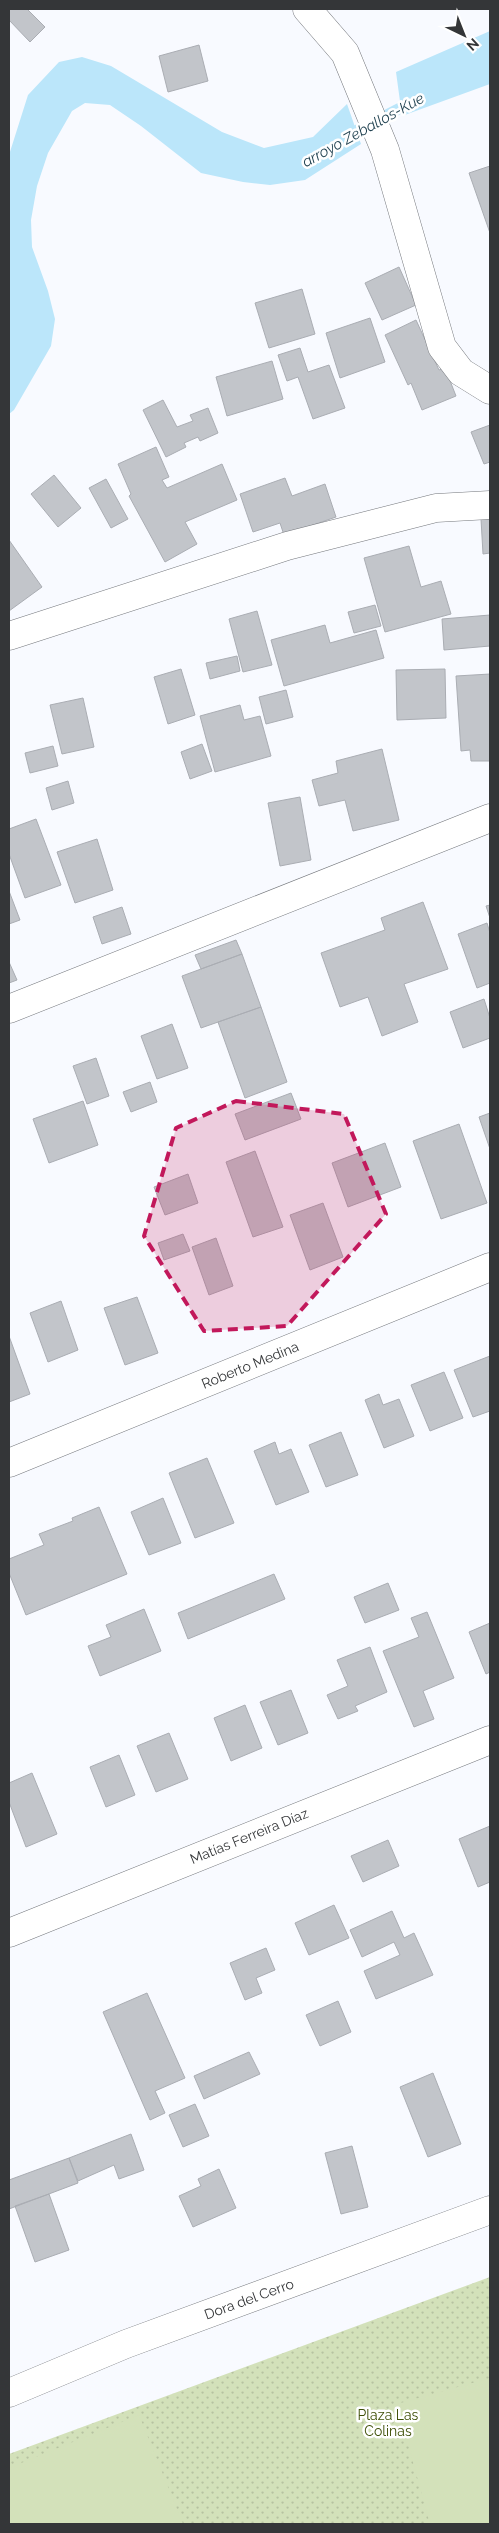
<svg xmlns="http://www.w3.org/2000/svg" width="499" height="2533" font-family="Raleway,sans-serif">
  <style>
    .grass { fill: url(#grass-dots) }
    .pitch { fill: #d3e1ba }
    .water { fill: #bbe6fa }
    .lines { fill: none; stroke-linecap: round; stroke-linejoin: round }
    .stream { stroke: #bbe6fa; stroke-width: 11 }
    .building { fill: #c2c5ca; stroke: #aaadb3 }
    .minor-casing { stroke: #75787d; stroke-width: 29 }
    .minor { stroke: #fff; stroke-width: 28 }
    .marked { fill: #c2185b; fill-opacity: 0.2; stroke: #c2185b; stroke-width: 4; stroke-dasharray: 10 6; stroke-linejoin: round }
    .labels { text-anchor: middle; dominant-baseline: central; stroke-width: 5; stroke-linejoin: round; paint-order: stroke }
    .street-label { font-size: 14px; fill: #343638; stroke: #fff }
    .park-label { font-size: 14px; fill: #3e4f07; stroke: #fff }
    .water-label { font-size: 15px; font-style: italic; fill: #1c3e4d; stroke: #fff }
  </style>
  <defs>
    <pattern id="grass-dots" width="8" height="8" patternUnits="userSpaceOnUse" patternTransform="scale(1.25)"><rect width="8" height="8" fill="#d3e1ba"/><path d="M2 2h.1M6 6h.1" fill="none" stroke="#b6c2a1" stroke-width="1.8" stroke-linecap="round"/></pattern>
  </defs>
  <rect width="100%" height="100%" fill="#f8faff"/>
  <path class="grass" d="M490,2277V2524H9V2454Z"/>
  <path class="pitch" d="M490,2378V2522L482,2524H430L397,2404Z
    M139,2415L183,2524H9V2468Z"/>
  <path class="water" d="M490,31V84L402,116L396,72Z
    M82,57L111,66L222,132L264,148L313,137L347,104L361,144L305,180L270,185L243,182L201,173L141,126L110,105L85,103L72,111L48,153L37,186L31,220L32,247L48,291L55,319L51,346L14,410L9,414V155L28,95L59,62Z"/>
  <g class="lines">
    <path class="stream" d="M344,137L414,101"/>
  </g>
  <path class="building" d="M9,9H27L45,27L30,42L9,20Z
    M199,45L208,81L168,92L159,56Z
    M490,166V233L469,173Z
    M399,267L416,305L382,320L365,283Z
    M302,289L315,334L269,348L255,303Z
    M370,318L385,362L340,378L326,333Z
    M416,320L439,370L445,368L456,396L422,410L411,383L408,385L385,335Z
    M300,348L308,372L329,365L345,408L313,419L298,377L287,381L278,355Z
    M272,361L283,399L227,416L216,377Z
    M163,400L177,427L193,421L190,415L208,408L218,433L200,441L198,437L184,443L186,447L166,457L143,410Z
    M490,425V462L484,464L471,432Z
    M156,447L169,477L162,480L167,488L222,464L237,500L185,522L197,544L165,562L129,496L131,494L118,464Z
    M54,475L81,508L58,527L31,494Z
    M285,478L292,496L325,484L336,517L284,535L280,523L253,532L240,494Z
    M106,479L128,519L111,528L89,488Z
    M481,519H490V553L483,554Z
    M9,540L42,587L9,611Z
    M409,546L421,587L441,581L451,614L385,632L364,558Z
    M375,605L381,626L354,633L348,612Z
    M257,611L272,665L243,672L229,619Z
    M490,615V646L444,650L442,619Z
    M325,625L330,643L376,630L384,658L284,686L271,640Z
    M237,656L240,671L210,679L206,663Z
    M181,669L195,715L168,724L154,677Z
    M445,669L446,718L397,720L396,670Z
    M490,674V761H471L470,750L461,751L456,676Z
    M286,690L293,717L266,724L259,697Z
    M83,698L94,747L62,754L50,705Z
    M240,705L244,720L260,716L271,756L215,772L200,716Z
    M202,744L212,771L190,779L181,752Z
    M53,746L58,766L30,773L25,753Z
    M382,749L399,820L353,831L345,800L319,806L312,780L338,773L336,761Z
    M68,781L74,803L52,810L46,788Z
    M300,797L311,860L280,866L268,803Z
    M36,819L61,885L25,898L9,854V829Z
    M97,839L113,890L75,903L57,852Z
    M9,891L20,920L9,924Z
    M423,902L448,969L404,984L418,1022L382,1036L368,997L340,1007L321,953L385,930L381,918Z
    M490,905V918L486,906Z
    M122,907L131,934L102,944L93,917Z
    M487,923L490,933V983L477,988L458,934Z
    M236,940L242,954L201,969L195,955Z
    M242,954L261,1007L201,1028L182,976Z
    M9,962L17,980L9,983Z
    M484,999L490,1018V1038L463,1048L450,1012Z
    M261,1007L287,1082L245,1098L218,1022Z
    M172,1024L188,1068L157,1079L141,1036Z
    M96,1058L109,1096L87,1104L73,1066Z
    M150,1082L157,1102L131,1112L123,1092Z
    M291,1093L301,1119L245,1140L235,1114Z
    M83,1101L98,1145L49,1163L33,1119Z
    M490,1113V1149L479,1117Z
    M459,1124L487,1203L441,1219L413,1141Z
    M385,1143L401,1187L348,1207L332,1163Z
    M255,1151L283,1227L253,1237L226,1162Z
    M188,1174L198,1203L165,1215L154,1187Z
    M323,1203L343,1257L310,1270L290,1215Z
    M183,1234L190,1251L164,1260L158,1243Z
    M216,1238L233,1286L209,1295L192,1247Z
    M137,1297L158,1353L125,1365L104,1308Z
    M61,1301L78,1350L48,1362L30,1313Z
    M9,1336L30,1394L9,1402Z
    M490,1356V1411L473,1417L454,1370Z
    M444,1372L463,1418L430,1431L411,1385Z
    M379,1394L383,1405L399,1399L414,1436L384,1448L365,1400Z
    M341,1432L358,1475L326,1487L309,1445Z
    M275,1442L279,1454L291,1449L309,1492L276,1505L254,1451Z
    M207,1458L234,1523L195,1538L169,1473Z
    M163,1498L181,1543L149,1555L131,1512Z
    M99,1507L127,1574L26,1615L9,1573V1559L44,1545L39,1534L73,1521L72,1518Z
    M274,1574L285,1599L188,1639L178,1613Z
    M388,1583L399,1610L365,1623L354,1597Z
    M144,1609L161,1651L100,1676L88,1646L111,1637L106,1625Z
    M427,1612L454,1678L423,1691L434,1719L414,1727L383,1651L419,1637L411,1618Z
    M490,1623V1672L486,1674L469,1632Z
    M370,1647L387,1692L355,1706L358,1711L338,1719L327,1695L348,1686L337,1660Z
    M291,1690L308,1733L278,1745L260,1702Z
    M245,1705L262,1748L231,1761L214,1718Z
    M169,1733L188,1779L156,1792L137,1746Z
    M119,1755L135,1795L106,1807L90,1767Z
    M32,1773L57,1834L26,1847L9,1802V1783Z
    M490,1826V1882L478,1887L459,1839Z
    M388,1840L399,1866L363,1882L351,1856Z
    M334,1905L349,1938L309,1955L295,1923Z
    M392,1911L404,1938L414,1933L433,1975L376,1999L364,1971L400,1955L394,1942L362,1957L350,1930Z
    M266,1948L275,1970L256,1978L262,1993L245,2000L230,1963Z
    M147,1993L185,2078L155,2091L165,2113L150,2120L103,2012Z
    M338,2001L351,2032L320,2046L306,2015Z
    M249,2052L260,2074L204,2099L194,2076Z
    M433,2073L461,2144L428,2157L400,2087Z
    M195,2104L209,2136L183,2147L169,2115Z
    M131,2134L144,2170L119,2179L114,2165L78,2181L69,2158Z
    M352,2146L368,2207L341,2214L325,2153Z
    M69,2158L78,2183L9,2209V2180Z
    M219,2169L236,2208L193,2227L179,2196L201,2186L198,2179Z
    M49,2194L69,2250L35,2262L15,2206Z"/>
  <g class="lines">
    <defs>
      <path id="minor" d="M307,9L345,53L385,150L442,347L461,372L490,390
        M9,636L287,546L436,508L490,505
        M9,1009L490,818
        M9,1463L490,1267
        M9,1933L490,1740
        M9,2393L126,2344L490,2210"/>
    </defs>
    <use href="#minor" class="minor-casing"/>
    <use href="#minor" class="minor"/>
  </g>
  <path class="marked" d="M236,1101L344,1114L386,1214L287,1326L204,1331L144,1236L176,1128Z"/>
  <g class="labels">
    <g class="street-label">
      <text transform="translate(250 1365) rotate(-22)">Roberto Medina</text>
      <text transform="translate(249 1836) rotate(-22)">Matías Ferreira Díaz</text>
      <text transform="translate(249 2299) rotate(-20)">Dora del Cerro</text>
    </g>
    <g class="park-label">
      <text x="388" y="2415">Plaza Las<tspan x="388" dy="16">Colinas</tspan></text>
    </g>
    <g class="water-label">
      <text transform="translate(363 130) rotate(-29)">arroyo Zeballos-Kue</text>
    </g>
  </g>
  <rect width="499" height="2533" fill="none" stroke="#343638" stroke-width="20"/>
  <g transform="translate(464 35) rotate(137)" stroke="#ffffff" stroke-width="4" paint-order="stroke">
  <path d="M0-4L9 19L0 12L-9 19Z" fill="#343638"/>
  <text y="-8" font-size="14" font-weight="bold" text-anchor="middle" fill="#343638">N</text>
  </g>
</svg>
